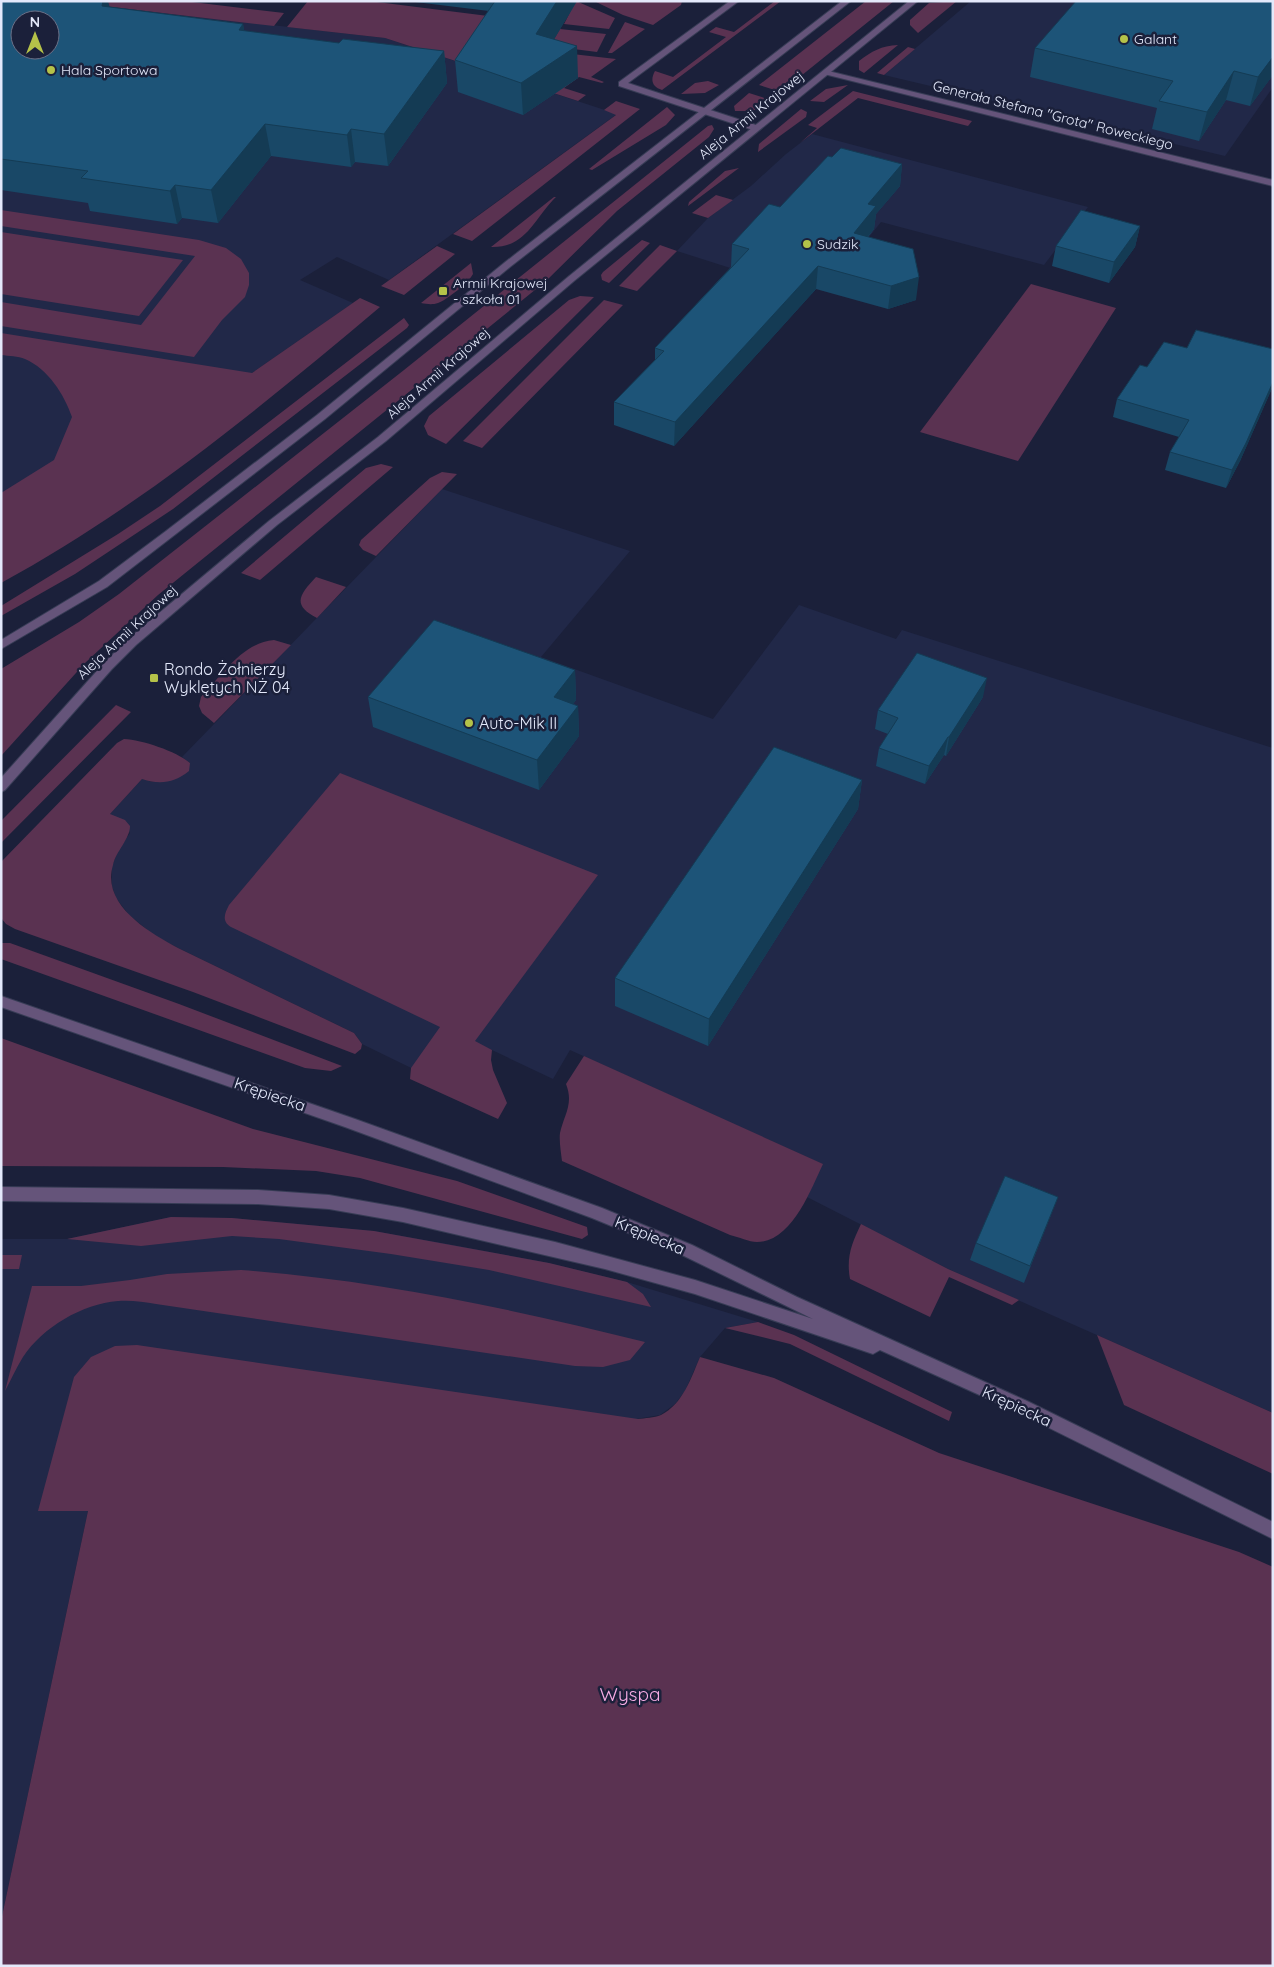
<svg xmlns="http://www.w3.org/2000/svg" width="1274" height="1967" font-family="Quicksand,sans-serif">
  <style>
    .built { fill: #212848; fill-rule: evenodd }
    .green { fill: #5a3251 }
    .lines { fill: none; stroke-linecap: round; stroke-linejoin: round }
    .service-casing { stroke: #373c55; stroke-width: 2 }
    .minor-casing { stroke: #373c55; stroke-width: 2 }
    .tertiary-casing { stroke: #373c55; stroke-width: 2 }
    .service { fill: #65547a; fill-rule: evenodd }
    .minor { fill: #65547a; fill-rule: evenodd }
    .tertiary { fill: #65547a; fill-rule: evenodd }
    .wall { fill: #194867 }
    .shaded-wall { fill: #143b54 }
    .building { fill: #1d5478; stroke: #143b54; fill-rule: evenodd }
    .poi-dot { fill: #b5c249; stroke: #1b203a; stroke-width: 2 }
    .labels { text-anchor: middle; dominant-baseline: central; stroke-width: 5; stroke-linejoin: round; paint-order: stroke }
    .far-poi-label { font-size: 14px; fill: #e4e9fb; stroke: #1b203a; text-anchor: start }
    .far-street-label { font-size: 14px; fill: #e4e9fb; stroke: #1b203a }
    .poi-label { font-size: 16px; fill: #e4e9fb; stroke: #1b203a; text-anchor: start }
    .street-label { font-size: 16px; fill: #e4e9fb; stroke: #1b203a }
    .near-park-label { font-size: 19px; fill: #f7ace4; stroke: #1b203a }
  </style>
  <rect width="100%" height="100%" fill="#1b203a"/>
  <path class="built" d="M1,1H61L385,38L617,114L389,280L337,257L300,280L353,303L252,373L1,522ZM20,20H50V50H20Z
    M971,1H1273V87L1225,156L884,75Z
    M812,134L1088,207L1044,265L881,222L854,256L820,284L812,294L677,251L708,218L751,186L786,154Z
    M442,489L630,551L541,657L713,719L799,605L896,639L902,630L1273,748V1413L948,1269L807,1197L822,1164L570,1050L553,1079L475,1042L444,1084L362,1044L354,1033L178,948L155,936L129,915L116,898L112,886V866L118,851L130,833L110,814L142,779L152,782L190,763L182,757Z
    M171,1217L232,1218L309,1225L374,1231L442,1243L549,1263L627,1282L758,1322L725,1328L700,1357L685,1391L675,1404L660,1415L88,1511L1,1921V1239H67Z"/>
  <path class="green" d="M61,1H184L284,13L274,26Z
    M308,1H369L513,19L546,51L616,59L591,77L604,82L602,83L579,77L564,88L586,95L578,101L385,38L287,27Z
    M576,1L615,18L609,29L564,24Z
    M594,1H682L681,5L653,25L623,15Z
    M775,1H781L662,90C652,87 650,80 655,71L673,77L726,37L709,32L716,27L734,32Z
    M866,1H894L781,92L759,85Z
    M957,1L918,33L910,25V20L929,3Z
    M625,22L645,29L612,53H608Z
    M560,29L606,34L597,52L550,46Z
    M898,45L864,73L859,70V61C872,51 881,46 898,45Z
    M908,47L915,49L884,75L877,73Z
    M708,81L719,85L705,93L681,94L695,83Z
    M848,85L824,102L810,101L826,89Z
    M853,91L972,121L968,126L858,98L800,143L817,128L808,125Z
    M749,93L771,100L753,111H735L734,106Z
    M616,101L640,109L472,241L453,234L616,115L604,110Z
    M667,107L675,115L666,125L592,170L589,169Z
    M801,109L807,112L806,117L758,152L759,144Z
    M712,125L714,129L709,137L617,211L546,281L158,595L85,663L1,756V669L79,622L119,594L404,370L708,126Z
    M739,168L688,206L689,202L725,171Z
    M716,195L733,200L708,218L692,213Z
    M554,197H556C534,218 527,248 491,247Z
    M1,210L199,240L226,248L241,259L249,273V285L245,297L222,320L194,357L1,326V302L141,325L195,256L1,226Z
    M1,232L183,260L139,316L1,294Z
    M642,240L650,243L609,283L602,280L601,275L603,272Z
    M660,245L677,251L637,291L619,286Z
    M437,246L455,254L404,295L381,286Z
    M471,263L473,274C469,282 447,300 438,303C432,305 427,304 421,303Z
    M1031,284L1116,308L1018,461L920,432Z
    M580,296L594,297L446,444L428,435L424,426L429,416L569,300Z
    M360,298L380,307C261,407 139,508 1,583V493L54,460L72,417C64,394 48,369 25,359C18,356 9,356 1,355V333L252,373Z
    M604,300L623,305L482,448L463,441Z
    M404,318L409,325L407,328L173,509L75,574L1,616V606L118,534L160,506Z
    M381,464L393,467L260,580L241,573L366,468Z
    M442,472L457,474L376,556L363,550L359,545L361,540L430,478Z
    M316,577L346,587L317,618C291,605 300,594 316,577Z
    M274,640L291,645L214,723L202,713L199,706L201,697C222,675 242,643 274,640Z
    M116,705L131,712L1,843V821Z
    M124,739C142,740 176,751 190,763L189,771C174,783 160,785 142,779L110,814L125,820L130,826C130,839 116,851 113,865C101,905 149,932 178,948L354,1033L362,1044L361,1049L355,1054L193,992L15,929L6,924L2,919L1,862L117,743Z
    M340,773L598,875L475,1041L492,1050L491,1060L493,1070L507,1103L498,1119L410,1079L411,1068L440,1027L231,927C221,921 225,913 229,905Z
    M1,943H10L179,1004L342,1066L331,1071L305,1068L1,959Z
    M1,1038L253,1129L457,1181L587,1227L588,1235L582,1239L360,1178L316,1171L223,1167L1,1166Z
    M584,1056L823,1164C811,1189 792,1242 757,1242C749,1242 739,1237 730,1235L562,1161C561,1152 559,1141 560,1133C564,1115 574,1104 566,1084Z
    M171,1217L232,1218L374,1231L549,1263L627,1282L643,1294L651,1307L489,1270L391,1254L279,1239L232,1236L141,1246L67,1239Z
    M861,1224L948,1269L1019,1300L1012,1305L949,1277L930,1317L850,1279C846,1257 852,1243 861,1224Z
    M1,1255H22L19,1269H1Z
    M241,1270C377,1280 512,1309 645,1342L630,1360L603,1367L575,1366L156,1304C144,1302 131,1300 118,1301C82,1304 43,1327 23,1357C16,1368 11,1380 5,1391L32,1286H81L130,1280L167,1274Z
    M758,1322L794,1335L952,1412L949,1421L790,1344L725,1328Z
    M1097,1335L1273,1413V1474L1124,1405Z
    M137,1345L638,1419C645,1418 654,1418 661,1415C683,1404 691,1378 700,1357L774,1378L939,1453L1239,1552L1273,1567V1966H1V1921L88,1511H38L74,1377L91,1357L115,1346Z"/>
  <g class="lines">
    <defs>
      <path id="service" d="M730,1H739L628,83L759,126V130H753L619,86V82Z"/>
      <path id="minor" d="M824,70L1273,180V186L824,74Z"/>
      <path id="tertiary" d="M842,1H851L510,267L325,419L107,587L1,649V640L99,581L166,531L317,415L504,263Z
        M909,1H918L574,281L386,441L277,525L136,645L112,669L5,790L1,792V778L104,663L128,639L269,521L378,437L568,277Z
        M1,996L355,1119L602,1208L692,1245L797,1297L1027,1401L1273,1522V1539L1015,1411L880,1350L873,1354L695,1294L605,1269L403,1222L329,1209L258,1204L1,1201V1187L258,1190L329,1195L403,1208L555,1242L695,1280L813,1319L682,1255L592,1218L345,1127L1,1007Z"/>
    </defs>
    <use href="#service" class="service-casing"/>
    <use href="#minor" class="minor-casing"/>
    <use href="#tertiary" class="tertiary-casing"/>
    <use href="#service" class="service"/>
    <use href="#minor" class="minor"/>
    <use href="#tertiary" class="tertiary"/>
  </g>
  <path class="wall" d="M1,1L110,7L243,24L244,31L339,43L444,51L447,83L388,166L355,162L351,167L271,156L218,223L182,218L177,224L90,211L88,203L1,190Z
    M407,1H577L554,39L578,78L523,115L458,92L455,60L489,11Z
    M1035,48L1273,75L1250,106L1226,100L1199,141L1152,129L1157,108L1030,77Z
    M832,157L902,164L900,186L876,214L874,229L868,237L916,300L888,309L816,289L674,446L614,425V402L655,360V348L731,267L732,244L780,207Z
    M1140,226L1135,247L1109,283L1052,266L1056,246Z
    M1187,348L1273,349V386L1240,461L1226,488L1165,470L1170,452L1179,437L1113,417L1117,399L1147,367Z
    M575,670L576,700L573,704L578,706L579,736L539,790L373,727L368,697Z
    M983,697L946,756L944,755L925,784L876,766L879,748L888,734L875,729L878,710Z
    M862,780L858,809L708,1046L615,1006V978Z
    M1058,1197L1024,1283L970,1260L976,1243Z"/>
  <path class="shaded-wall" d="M103,1H108L112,16L102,6Z
    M557,1H577L538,66L536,34Z
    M243,24L249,56L239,30Z
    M577,46L578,78L523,115L521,83Z
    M444,51L447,83L388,166L384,134Z
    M1273,57V75L1250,106L1258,77Z
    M1234,71L1226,100L1199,141L1207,112Z
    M265,124L271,156L218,223L211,190Z
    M351,129L355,162L351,167L347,135Z
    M902,164L900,186L876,214L874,229L852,256L854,233L868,204Z
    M175,185L182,218L177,224L170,191Z
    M1140,226L1135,247L1109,283L1114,262Z
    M818,266L816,289L674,446L675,422Z
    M919,277L916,300L888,309L891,286Z
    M1273,382V386L1240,461L1226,488L1232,470Z
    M575,670L576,700L555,727L554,697Z
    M987,678L983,697L946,756L949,737Z
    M578,706L579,736L539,790L537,760Z
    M948,737L944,755L925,784L929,766Z
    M862,780L858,809L708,1046L709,1019Z"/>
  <path class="building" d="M1,1H103L102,6L243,24L239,30L339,43L343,39L444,51L384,134L351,129L347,135L265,124L211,190L175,185L170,191L81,178L88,171L1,159ZM20,20H50V50H20Z
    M495,1H557L536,34L577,46L521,83L455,60Z
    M1076,1H1273V57L1258,77L1234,71L1207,112L1159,101L1173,81L1035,48Z
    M841,148L902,164L868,204L876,206L854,233L913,249L919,277L891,286L818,266L675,422L614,402L664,351L655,348L749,249L732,244L769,204L780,207L828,156L832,157Z
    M1081,210L1140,226L1114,262L1056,246Z
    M1196,330L1273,349V382L1246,443L1232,470L1170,452L1189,420L1117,399L1140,365L1147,367L1164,342L1187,348Z
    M434,620L575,670L554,697L578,706L537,760L368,697Z
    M917,653L987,678L949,737H948L929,766L879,748L898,718L878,710Z
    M774,747L862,780L709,1019L615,978Z
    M1005,1176L1058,1197L1030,1266L976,1243Z"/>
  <g class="poi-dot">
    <circle cx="1124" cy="39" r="5"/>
    <circle cx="51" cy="70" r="5"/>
    <circle cx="807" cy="244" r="5"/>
    <rect x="438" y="286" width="10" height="10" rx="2.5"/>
    <rect x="149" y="673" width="10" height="10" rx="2.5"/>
    <circle cx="469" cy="723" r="5"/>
  </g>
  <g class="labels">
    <g class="far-poi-label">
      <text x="1134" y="39">Galant</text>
      <text x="61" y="70">Hala Sportowa</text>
      <text x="817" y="244">Sudzik</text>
      <text x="453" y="283">Armii Krajowej<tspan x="453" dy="16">- szkoła 01</tspan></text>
    </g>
    <g class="far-street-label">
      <text transform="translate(751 115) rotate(-39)">Aleja Armii Krajowej</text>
      <text transform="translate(1053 115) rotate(14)">Generała Stefana "Grota" Roweckiego</text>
      <text transform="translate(438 373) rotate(-41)">Aleja Armii Krajowej</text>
      <text transform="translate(127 632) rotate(-43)">Aleja Armii Krajowej</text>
    </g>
    <g class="poi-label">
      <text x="164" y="669">Rondo Żołnierzy<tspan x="164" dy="18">Wyklętych NŻ 04</tspan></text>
      <text x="479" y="723">Auto-Mik II</text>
    </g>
    <g class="street-label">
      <text transform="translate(270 1094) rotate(19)">Krępiecka</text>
      <text transform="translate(650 1235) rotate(23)">Krępiecka</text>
      <text transform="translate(1017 1406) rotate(25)">Krępiecka</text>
    </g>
    <g class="near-park-label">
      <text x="630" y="1694">Wyspa</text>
    </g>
  </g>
  <rect width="1274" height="1967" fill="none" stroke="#e4e9fb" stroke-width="5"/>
  <g transform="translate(35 35)"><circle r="24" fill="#1b203a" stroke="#6b7087"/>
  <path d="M0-4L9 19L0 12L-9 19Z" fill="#b5c249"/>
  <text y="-8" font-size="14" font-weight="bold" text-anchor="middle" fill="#e4e9fb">N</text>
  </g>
</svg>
